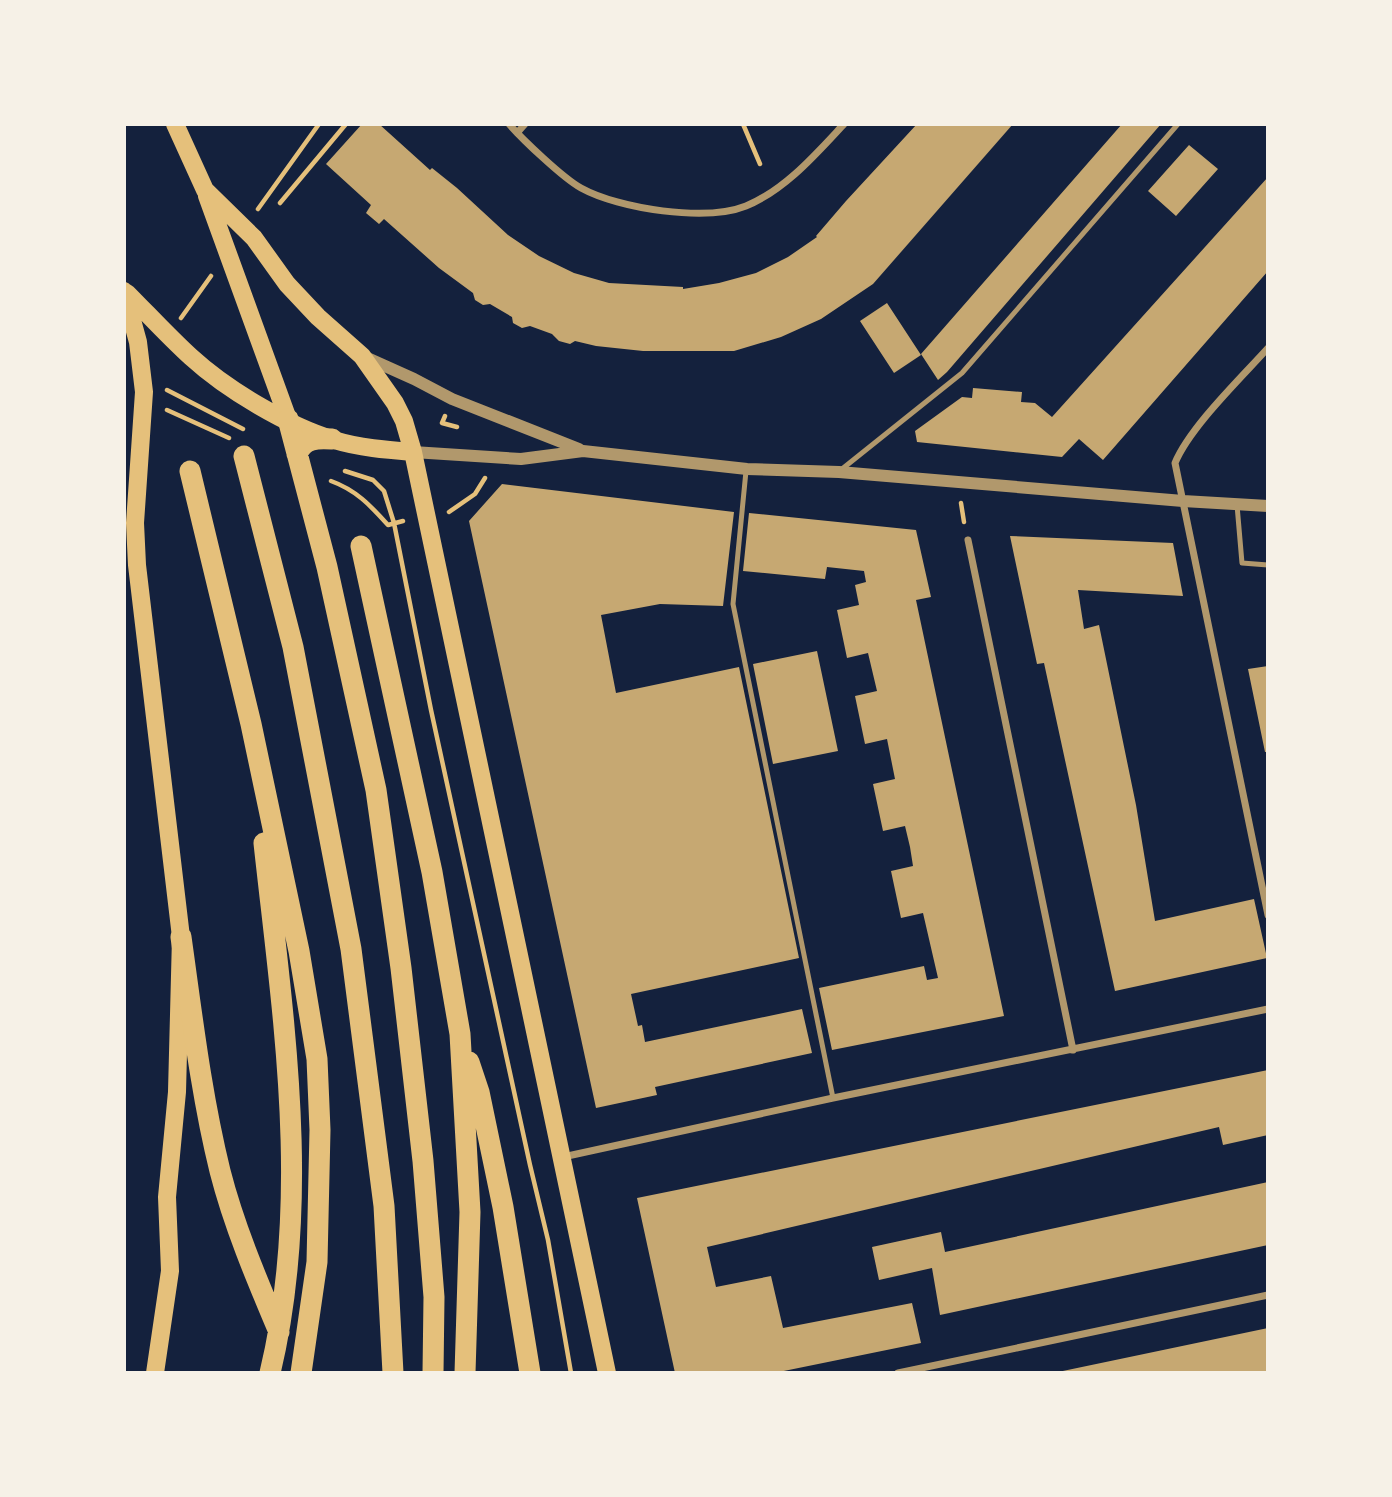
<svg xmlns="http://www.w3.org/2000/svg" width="1392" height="1497" font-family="'Roboto Serif',serif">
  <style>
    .building { fill: #c6a872 }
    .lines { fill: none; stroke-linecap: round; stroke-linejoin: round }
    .path { stroke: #e5c07b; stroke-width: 4.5 }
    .service { stroke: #b1986c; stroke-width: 5 }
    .minor { stroke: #b1986c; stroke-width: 7 }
    .tertiary { stroke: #b1986c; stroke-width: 12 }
    .primary { stroke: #e5c07b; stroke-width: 18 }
    .motorway { stroke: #e5c07b; stroke-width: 21 }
  </style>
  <rect width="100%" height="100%" fill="#14213d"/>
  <path class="building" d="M362,124H379L430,170L432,168L457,188L508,235L539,256L574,273L609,283L683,287V289L719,283L756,273L788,257L817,237L816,236L846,201L917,124H1013L873,284L821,319L781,337L734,351H643L596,346L575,341L570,344L559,341L552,334L530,326L522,328L513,323L512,317L490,304L483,305L475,300L473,293L439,268L384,219L379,224L366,213L371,205L326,164Z
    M1122,124H1161L947,372L938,380L921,354Z
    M1189,145L1218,169L1176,216L1148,191Z
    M1268,177V271L1103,460L1079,439L1062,457L917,442L915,431L962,397L972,398L973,388L1022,392L1021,402L1035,403L1052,417Z
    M887,303L921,355L894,373L860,321Z
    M502,484L734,512L723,606L660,604L601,615L616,693L739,667L799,958L631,994L638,1026L642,1025L645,1042L802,1009L812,1053L655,1087L657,1095L596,1108L469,521Z
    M749,513L916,530L931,597L916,600L1004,1016L832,1050L819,988L924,966L927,980L938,978L923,913L901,918L891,871L913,866L910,847L905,826L883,831L873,784L895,779L887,739L865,744L855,696L877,691L868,653L847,658L837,610L859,605L855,585L866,582L864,571L827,567L825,579L743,571Z
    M1010,536L1173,543L1183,596L1078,590L1084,629L1099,625L1136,805L1155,921L1254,899L1267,958L1115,991L1044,663L1037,664Z
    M817,651L838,751L773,764L753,664Z
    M1268,666V752H1265L1248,669Z
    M1268,1070V1135L1223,1145L1219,1127L707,1247L716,1287L771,1276L783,1328L912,1303L921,1343L774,1373H675L637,1198Z
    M1268,1182V1245L940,1315L932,1268L879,1280L872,1247L941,1232L945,1252Z
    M1268,1328V1373H1058V1372Z"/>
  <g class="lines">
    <path class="path" d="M743,124L760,164
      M280,203L346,124
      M258,209L319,124
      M181,318L211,276
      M167,390L243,429
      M167,410L229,438
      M445,416L442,423L457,427
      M345,471L373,480L384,491L394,523L431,710L530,1165L548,1240L571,1373
      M331,481C356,490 370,505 388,525L403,521
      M961,503L964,522
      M449,512L475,494L485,478"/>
    <path class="service" d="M842,469L962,373L1178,124
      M746,471L733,604L833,1098
      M1237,505L1242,563L1268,565"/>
    <path class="minor" d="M509,124C523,140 563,178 581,188C619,209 706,222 746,206C785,190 816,154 844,124
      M517,133L525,124
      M1268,348C1240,379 1190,427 1175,463L1268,915
      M968,540L1073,1050
      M563,1157L833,1098L1268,1009
      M898,1373L1268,1295"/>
    <path class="tertiary" d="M365,357L414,379L452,399L579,449
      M413,452L521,459L583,451L747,469L839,472L1183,501L1268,506"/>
    <path class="primary" d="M175,124L205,190L254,238L287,284L318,317L362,356L395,403L404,421L413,452L607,1373
      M207,196L288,419
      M124,291L138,342L144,392L135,523L137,565L181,937L177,1092L167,1197L170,1271L155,1373
      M127,293C148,314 169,337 191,357C227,390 288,426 334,440C360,448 387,450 413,452"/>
    <path class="motorway" d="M288,419L327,567L376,790L401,968L423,1161L434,1297L433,1373
      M297,454C304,438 317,438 332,439
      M244,456L293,647L351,949L384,1206L393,1373
      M190,471L251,724L299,951L317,1059L320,1130L317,1262L301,1373
      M361,546L432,872L460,1034L470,1212L465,1373
      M264,843C283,1018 312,1198 270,1373
      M181,937C192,1015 201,1094 220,1171C234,1226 257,1280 279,1332
      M469,1062L479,1092L503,1207L530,1373"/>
  </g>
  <rect width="1392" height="1497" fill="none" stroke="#f6f1e7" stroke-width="252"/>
</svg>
